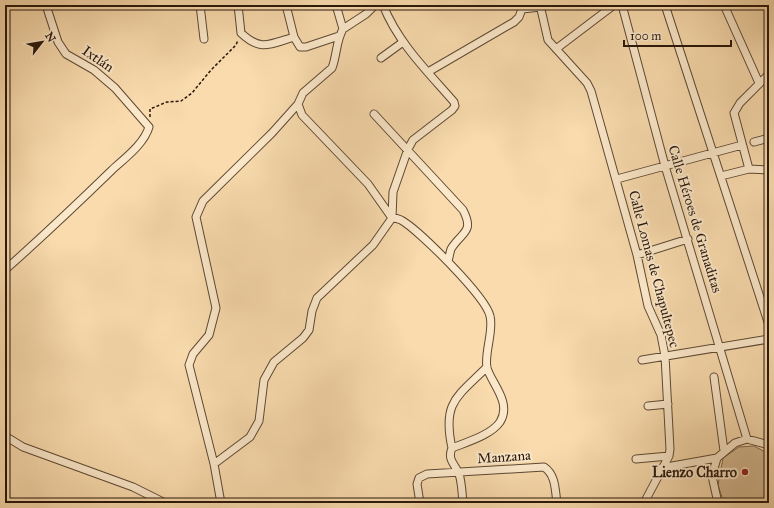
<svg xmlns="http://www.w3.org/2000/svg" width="774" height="508" font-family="'IM FELL Great Primer',serif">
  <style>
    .green { fill: #d6ba92; stroke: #80684f }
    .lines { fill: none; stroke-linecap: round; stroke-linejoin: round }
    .minor-casing { stroke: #5d4834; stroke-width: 9 }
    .path { stroke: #29170c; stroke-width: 1.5; stroke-dasharray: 3 2; stroke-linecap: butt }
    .minor { stroke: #fbe8ca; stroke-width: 7 }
    .poi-dot { fill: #8f2418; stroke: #fbe8ca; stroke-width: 1.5 }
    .labels { text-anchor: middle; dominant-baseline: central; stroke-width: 4; stroke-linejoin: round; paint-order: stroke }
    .street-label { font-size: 14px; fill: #29170c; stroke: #fbe8ca }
    .poi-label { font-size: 14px; font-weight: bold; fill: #29170c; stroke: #fbe8ca; text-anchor: end }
  </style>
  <rect width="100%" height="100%" fill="#f9dbad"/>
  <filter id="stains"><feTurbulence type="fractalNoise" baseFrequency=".005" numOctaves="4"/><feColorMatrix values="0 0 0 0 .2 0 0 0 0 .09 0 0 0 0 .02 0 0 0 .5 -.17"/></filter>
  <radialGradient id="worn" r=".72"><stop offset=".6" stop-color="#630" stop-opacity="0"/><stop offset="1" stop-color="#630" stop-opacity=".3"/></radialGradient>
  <path class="green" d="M754,446L765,452L769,451V503H724L718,485L723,458L739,447Z"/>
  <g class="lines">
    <defs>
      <path id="minor" d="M200,5L204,39
        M238,5L241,33C261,52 270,44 294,37L300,47H306L339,36
        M286,5L294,37
        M336,5L343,29C336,41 337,55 332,68L303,93L298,104L302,115L368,184L392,218C395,218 399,219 401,220C419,230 486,297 490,316C494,331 484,353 487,368C492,384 512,403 500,422C491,435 467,442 452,448C447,460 455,464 459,474C462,483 462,494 463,503
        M540,5L548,40L587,83L591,91L637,255L648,306L661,335L665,356L670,449L669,456L644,503
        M622,5L665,166L747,439
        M665,5L769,325
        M724,5L759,83
        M522,9L541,7
        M343,29L366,14L375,5
        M556,49L614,5
        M381,58L403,42
        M428,72L514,22L519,17L522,9L520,5
        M374,114L463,210C475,233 461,232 451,249C450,252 449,258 448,261
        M754,142L769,138
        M749,169L734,113L740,103L769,74
        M721,176L749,169L769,170
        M617,179L742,145
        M637,255L688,239
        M5,270C42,237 77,204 112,170C125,158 144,144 149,127L115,88L94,70L66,54L58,42L46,5
        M642,360L769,339
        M714,377L724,451
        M648,406L668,404
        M5,436L23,447L133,487L165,503
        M452,448C442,402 457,397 487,367
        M717,458L712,476L718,503
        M636,459L669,456
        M214,464L250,437L259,421L264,380L274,362L303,338L309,330L312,311L317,298L373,245L392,218L393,192L408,149L413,140L452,110L455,106L454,102C428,72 398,43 383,5
        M661,468L717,458L735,443L747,439L769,445
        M221,503L214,464L189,365L193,354L209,335L216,308L196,217L203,201L272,133L298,104
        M420,503L417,484L419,478L427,474L544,467C556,475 555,490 557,503"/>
    </defs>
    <use href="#minor" class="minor-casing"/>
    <path class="path" d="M150,117V109L167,102L181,101L192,93L211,70L236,45L238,40"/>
    <use href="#minor" class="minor"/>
  </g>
  <circle class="poi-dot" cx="745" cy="472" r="4"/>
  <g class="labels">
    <g class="street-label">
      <text transform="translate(98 59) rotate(34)">Ixtlán</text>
      <text transform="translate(695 219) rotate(73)">Calle Héroes de Granaditas</text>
      <text transform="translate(654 269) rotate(75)">Calle Lomas de Chapultepec</text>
      <text transform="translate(504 457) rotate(-4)">Manzana</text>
    </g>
    <g class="poi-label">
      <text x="737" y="472">Lienzo Charro</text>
    </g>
  </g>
  <rect width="774" height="508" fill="none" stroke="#f9dbad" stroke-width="20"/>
  <rect x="6" y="6" width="762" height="496" fill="none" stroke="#29170c" stroke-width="2"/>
  <rect x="10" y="10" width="754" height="488" fill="none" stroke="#29170c"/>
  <g transform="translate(42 42) rotate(59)" stroke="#fbe8ca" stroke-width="3" paint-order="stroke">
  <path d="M0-3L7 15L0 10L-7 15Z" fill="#29170c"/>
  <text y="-6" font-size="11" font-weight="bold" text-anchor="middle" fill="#29170c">N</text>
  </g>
  <path d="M624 40v6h107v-6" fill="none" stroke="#29170c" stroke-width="2"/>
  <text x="630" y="40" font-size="12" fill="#29170c" stroke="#fbe8ca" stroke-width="3" paint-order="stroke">100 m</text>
  <rect width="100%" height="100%" filter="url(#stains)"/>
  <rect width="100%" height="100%" fill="url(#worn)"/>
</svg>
